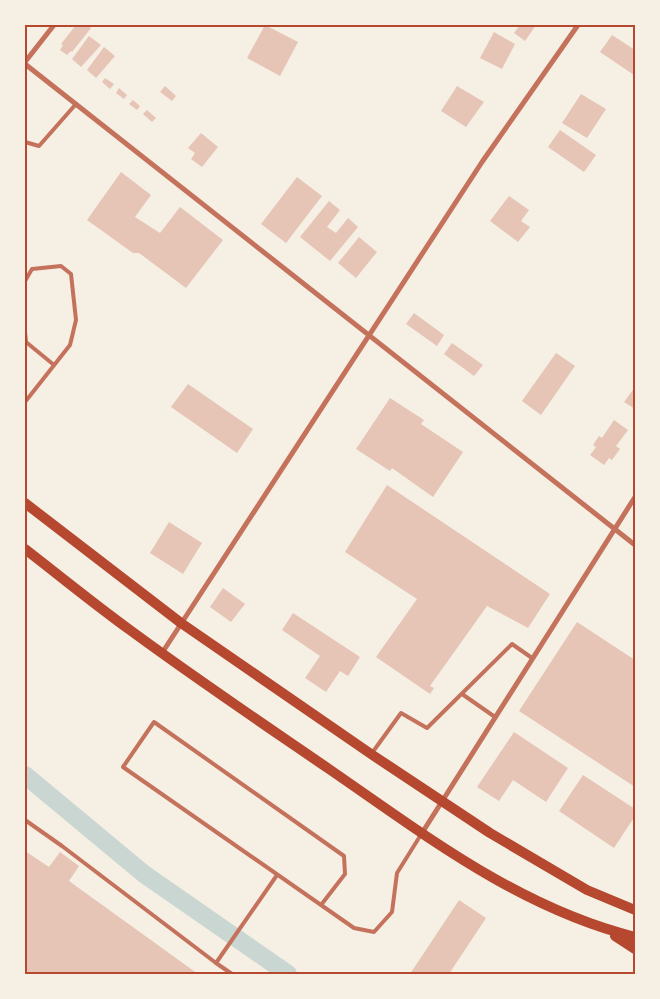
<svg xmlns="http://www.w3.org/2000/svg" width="660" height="999" font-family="Signika,sans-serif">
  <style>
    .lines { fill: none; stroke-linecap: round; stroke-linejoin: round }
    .canal { stroke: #c9d6d2; stroke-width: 18 }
    .building { fill: #e6c5b7 }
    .service { stroke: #c5725c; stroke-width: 4 }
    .minor { stroke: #c5725c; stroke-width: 5 }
    .secondary { stroke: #b5482f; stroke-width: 10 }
    .neatline { fill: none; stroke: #b5482f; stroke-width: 2 }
  </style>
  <rect width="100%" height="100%" fill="#f6efe4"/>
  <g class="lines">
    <path class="canal" d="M25,775L144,874L288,974"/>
  </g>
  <path class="building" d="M76,25H87L91,28L72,52L71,51L67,55L60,50L63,45L61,44Z
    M265,25L298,42L280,76L247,58Z
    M520,25H536L525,41L514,33Z
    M494,32L515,44L502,69L480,58Z
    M612,35L635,50L634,75L600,52Z
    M89,36L101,45L81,67L72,59Z
    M104,47L115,56L96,78L87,70Z
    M105,78L114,84L110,89L102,82Z
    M165,86L176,96L172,101L160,92Z
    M457,86L484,102L466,127L441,111Z
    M119,88L127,95L124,99L116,93Z
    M581,94L606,109L587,138L562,123Z
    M133,100L140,106L137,110L129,104Z
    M147,110L156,118L152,122L143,114Z
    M560,130L596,155L584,172L548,147Z
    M201,133L218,147L202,167L191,159L195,153L188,148Z
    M121,172L151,195L135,217L160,233L180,207L223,240L186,288L139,253H133L87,220Z
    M297,177L322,196L286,243L261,224Z
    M509,196L529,210L521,221L530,227L518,242L490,221Z
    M329,201L340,210L327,227L336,233L348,218L358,227L330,261L300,237Z
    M359,237L377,252L356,278L338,263Z
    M414,313L444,335L437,346L406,324Z
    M452,343L483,365L474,376L444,354Z
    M556,353L575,366L541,415L522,401Z
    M188,384L253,429L237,453L171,407Z
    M635,387V409L624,402Z
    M390,398L424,420L421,424L463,452L433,497L392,468L390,471L356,449Z
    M614,420L628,430L616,446L620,449L612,460L609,458L604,465L590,455L596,447L593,445L599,436L602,438Z
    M387,485L550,594L528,628L487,606L430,686L434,688L430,694L376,657L417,599L345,552Z
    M169,522L202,543L183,574L150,553Z
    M223,588L245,604L231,622L210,607Z
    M293,613L360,657L348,676L340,671L326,692L305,678L320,656L282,630Z
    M577,622L635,660V787L519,711Z
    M514,732L568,768L546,802L513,780L499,801L477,787Z
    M583,775L635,809V816L614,848L559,811Z
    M25,851L49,867L60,852L79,866L69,881L198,974H25Z
    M459,900L486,918L449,974H410Z"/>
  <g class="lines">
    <path class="service" d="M25,142L39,146L76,104
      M25,281L32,269L61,266L71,274L76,320L70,345L25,402
      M25,332L26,342L54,365
      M462,694L495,717
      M372,753L401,713L427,728L512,644L532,658
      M25,820L62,846L216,963
      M321,905L345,874L344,856L154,722L123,767L354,928L374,932L392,912L397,873L422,833
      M232,974L216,963L277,875"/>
    <path class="minor" d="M25,62L54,25
      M25,64L635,545
      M162,653L482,162L578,25
      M422,833L635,497"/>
    <path class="secondary" d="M25,503L181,623L371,754L490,833L587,890L635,910
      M25,549C60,576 94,604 130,630C195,678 262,723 329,769C425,835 519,908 635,937
      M615,936L635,949"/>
  </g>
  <rect width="660" height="999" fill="none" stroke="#f6efe4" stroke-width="52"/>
  <rect x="26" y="26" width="608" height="947" class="neatline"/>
</svg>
